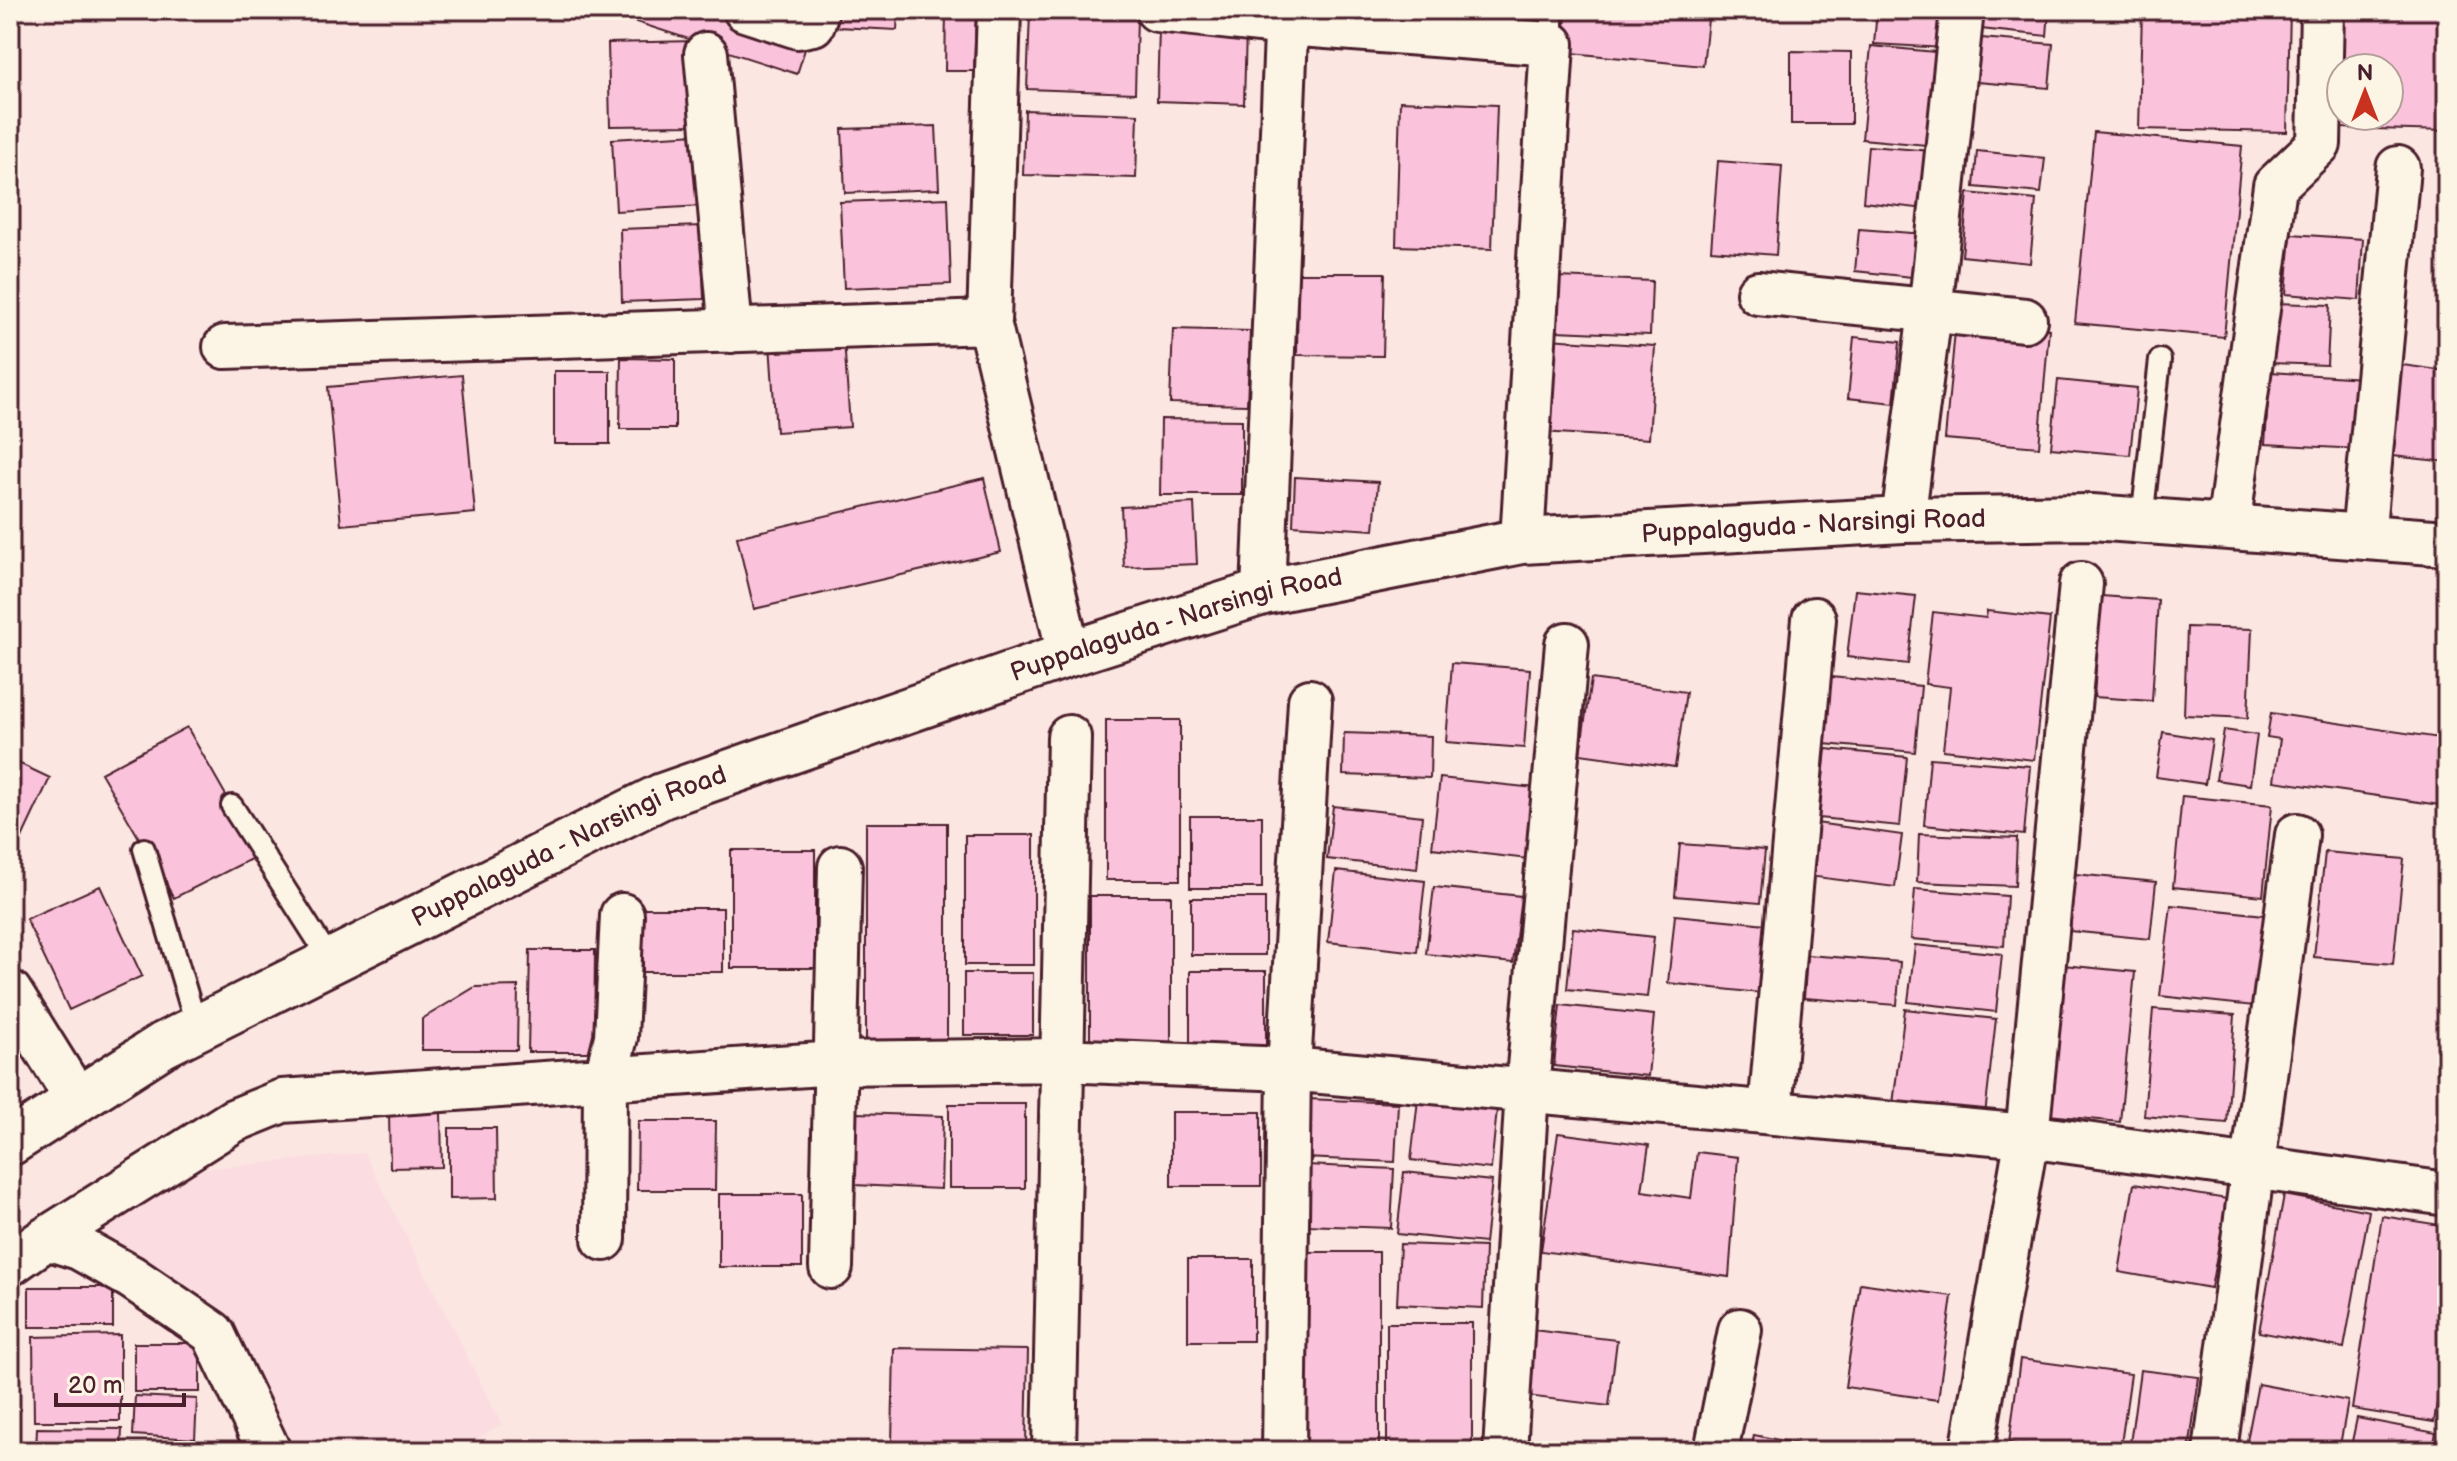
<svg xmlns="http://www.w3.org/2000/svg" width="2457" height="1461" font-family="'Balsamiq Sans',sans-serif">
  <style>
    .built { fill: #fbdce0 }
    .building { fill: #fac3db; stroke: #4a1f2b; stroke-width: 2; fill-rule: evenodd }
    .lines { fill: none; stroke-linecap: round; stroke-linejoin: round }
    .lane-casing { stroke: #4a1f2b; stroke-width: 26 }
    .street-casing { stroke: #4a1f2b; stroke-width: 48 }
    .secondary-casing { stroke: #4a1f2b; stroke-width: 50 }
    .lane { stroke: #fcf5e5; stroke-width: 20 }
    .street { stroke: #fcf5e5; stroke-width: 42 }
    .secondary { stroke: #fcf5e5; stroke-width: 44 }
    .labels { text-anchor: middle; dominant-baseline: central; stroke-width: 6; stroke-linejoin: round; paint-order: stroke }
    .street-label { font-size: 26px; fill: #4a1f2b; stroke: #fcf5e5 }
  </style>
  <rect width="100%" height="100%" fill="#fbe6e2"/>
  <filter id="ink" filterUnits="userSpaceOnUse"><feTurbulence type="fractalNoise" baseFrequency=".0125" numOctaves="2"/><feDisplacementMap in="SourceGraphic" scale="16" xChannelSelector="R" yChannelSelector="G"/><feConvolveMatrix kernelMatrix="1 2 1 2 8 2 1 2 1" color-interpolation-filters="sRGB"/></filter>
  <g filter="url(#ink)">
    <path class="built" d="M364,1153L501,1424L458,1451H281L219,1330L95,1227L117,1208L204,1169Z"/>
    <path class="building" d="M599,10H716L808,40L797,74Z
      M838,10H898L897,30L837,27Z
      M946,10H976L974,71H945Z
      M1567,10H1709L1703,66L1562,52Z
      M1877,10H1946L1945,48L1874,44Z
      M1983,10H2049L2047,36L1981,29Z
      M2142,10H2290L2287,132L2139,129Z
      M2342,10H2447V131L2339,128ZM2341,68H2389V116H2341Z
      M1030,13L1137,17L1135,93L1027,89Z
      M1159,27L1246,29L1244,104L1157,101Z
      M1981,38L2053,44L2049,88L1977,82Z
      M694,41L695,125L610,126L608,43Z
      M1871,46L1946,53L1937,146L1862,139Z
      M1791,51L1851,52V124H1791Z
      M1400,101L1497,105L1492,249L1396,246Z
      M1025,110L1138,114L1136,178L1023,175Z
      M936,126L939,189L845,193L842,129Z
      M2094,132L2242,146L2224,337L2075,323Z
      M698,134L702,206L616,211L612,139Z
      M1868,146L1932,151L1926,209L1863,202Z
      M1977,151L2045,158L2041,193L1974,187Z
      M1718,161L1782,166L1776,255L1711,250Z
      M1968,193L2036,200L2030,263L1962,256Z
      M948,198L951,284L844,288L840,202Z
      M701,226L704,299L622,302L620,229Z
      M1859,229L1925,234L1921,278L1855,271Z
      M2291,234L2363,239L2359,300L2286,294Z
      M1298,273H1385L1383,356L1297,355Z
      M1558,277L1652,281L1650,335L1556,331Z
      M2274,303L2330,305L2327,365L2271,363Z
      M1956,320L2049,329L2039,447L1945,439Z
      M1173,329L1250,331L1247,405L1170,403Z
      M1854,337L1900,342L1894,403L1848,398Z
      M844,339L850,427L776,432L770,344Z
      M1548,339L1655,346L1649,439L1542,432Z
      M621,358L675,359V429H620Z
      M2395,364L2447,371V462L2384,455Z
      M554,371H610V444H554Z
      M2270,372L2363,378L2359,449L2265,444Z
      M462,375L475,513L341,525L328,387Z
      M2058,380L2137,388L2130,455L2051,448Z
      M1161,419L1242,420V495H1160Z
      M1295,477L1378,482L1374,530L1293,525Z
      M984,478L1001,552L754,609L737,537Z
      M1194,503L1197,564L1124,567L1121,507Z
      M1855,590L1916,596L1908,664L1847,657Z
      M2101,596L2158,600L2152,701L2094,697Z
      M1987,611L2050,618L2034,760L1943,750L1950,687L1925,684L1933,612L1986,618Z
      M2187,627L2252,629L2248,718L2184,715Z
      M1452,663L1530,669L1524,748L1446,742Z
      M1831,677L1921,686L1915,752L1824,744Z
      M1591,679L1686,692L1675,767L1580,754Z
      M2271,713L2447,739V806L2274,781L2280,739L2267,737Z
      M1106,720H1180V880H1106Z
      M187,727L232,806L255,857L174,898L101,773Z
      M2224,730L2257,735L2250,785L2216,780Z
      M2163,732L2212,740L2205,784L2156,777Z
      M1344,733L1431,736L1430,778L1343,775Z
      M1826,749L1907,757L1900,826L1819,818Z
      M1930,758L2030,766L2024,835L1924,825Z
      M10,759L50,778L10,863Z
      M1440,778L1536,788L1528,859L1432,848Z
      M2182,796L2272,805L2263,896L2173,887Z
      M1333,806L1422,816L1417,869L1327,859Z
      M1190,816H1262V888H1190Z
      M866,823H947V1051H866Z
      M1816,823L1902,835L1895,887L1808,876Z
      M1919,834L2017,838L2015,886L1917,882Z
      M965,835H1034V965H965Z
      M1680,844L1765,850L1760,903L1675,896Z
      M731,850H815V968H731Z
      M2325,852L2404,859L2393,964L2314,957Z
      M1336,871L1425,881L1417,952L1328,942Z
      M2075,874L2156,882L2150,939L2070,931Z
      M100,886L142,976L69,1010L26,919Z
      M1434,887L1521,896L1513,963L1426,954Z
      M1915,889L2007,896L2004,946L1911,939Z
      M1090,896H1171V1049H1090Z
      M1191,898H1265V955H1191Z
      M2171,905L2264,915L2254,1006L2160,996Z
      M643,908H723V972H643Z
      M1675,915L1766,924L1759,993L1668,983Z
      M1573,928L1654,937L1647,997L1567,989Z
      M1915,945L2002,954L1996,1012L1908,1002Z
      M530,950H595L594,1052H528Z
      M1807,955L1900,962L1897,1005L1804,998Z
      M2063,965L2135,972L2120,1122L2048,1115Z
      M1190,971H1266V1047H1190Z
      M964,973H1033V1035H964Z
      M518,986L517,1050H422V1019L475,987Z
      M1560,1005L1654,1015L1648,1076L1554,1066Z
      M1905,1009L1996,1019L1985,1115L1893,1104Z
      M2153,1009L2235,1015L2227,1123L2144,1116Z
      M10,1034L18,1045L10,1051Z
      M1419,1091L1498,1099L1491,1169L1411,1160Z
      M1307,1099L1398,1103L1395,1162L1304,1158Z
      M949,1104H1025V1188H949Z
      M1171,1112H1261V1186H1171Z
      M389,1113H441L442,1167L390,1168Z
      M857,1113L943,1116L941,1189L854,1185Z
      M638,1121H716L715,1190H637Z
      M449,1128H496L497,1198L449,1199Z
      M1558,1133L1649,1145L1642,1191L1691,1198L1697,1152L1738,1157L1729,1277L1541,1251Z
      M1306,1165L1394,1169L1391,1228L1304,1225Z
      M1404,1172L1492,1181L1485,1243L1397,1234Z
      M2134,1184L2227,1199L2211,1288L2119,1272Z
      M719,1194H802V1267H719Z
      M2284,1195L2369,1211L2344,1348L2259,1332Z
      M2382,1216L2447,1226V1338L2434,1422L2352,1409Z
      M1400,1244L1485,1247L1483,1308L1397,1304Z
      M1304,1252H1379V1451H1304Z
      M1188,1259H1253V1341H1188Z
      M1860,1283L1952,1296L1938,1400L1845,1387Z
      M29,1287H113V1327H29Z
      M1387,1323H1472V1451H1387Z
      M1533,1330L1617,1340L1609,1406L1526,1396Z
      M120,1335V1421H34L33,1337Z
      M134,1343H200V1392H134Z
      M894,1348L1028,1350L1026,1445L892,1443Z
      M2020,1359L2131,1374L2120,1451H2066L2009,1443Z
      M2140,1370L2199,1377L2189,1451H2129Z
      M2258,1384L2348,1401L2339,1451H2245Z
      M135,1396L197,1399L195,1439L133,1435Z
      M2357,1418L2436,1433L2432,1451H2350Z
      M37,1428L122,1429L121,1451H36Z
      M1754,1435L1835,1451H1751Z
      M676,1440L677,1451H487V1444Z
      M132,1445L182,1447V1451H132Z"/>
    <g class="lines">
      <defs>
        <path id="lane" d="M1552,44V10
          M2142,520L2160,360
          M232,806L331,961
          M144,849L197,1028"/>
        <path id="street" d="M745,10L798,27L813,24L817,10
          M999,10L989,322L1069,654
          M1157,10L1287,24L1552,44L1522,541
          M706,54L731,331
          M1758,293L2025,320
          M225,347L989,322
          M1903,520L1930,312L1962,10
          M2228,527L2275,186L2319,144L2322,10
          M2363,537L2398,168
          M1263,592L1287,10
          M10,992L76,1098
          M1770,1111L1814,619
          M47,1238L233,1121L282,1101L836,1063L1059,1060L1289,1069L2027,1136L2447,1194
          M604,1239L605,1081L616,1037L622,915
          M10,1264L47,1238L79,1248L131,1277L213,1333L269,1451
          M831,1267L840,867
          M1054,1451L1069,737
          M1284,1451L1289,1069L1310,701
          M1505,1451L1527,1090L1567,644
          M1716,1451L1740,1330
          M1972,1451L2027,1136L2081,584
          M2215,1451L2297,835"/>
        <g id="secondary">
          <path id="s1" d="M10,1143L163,1045L662,796L1069,654L1263,592L1522,541L1903,520L2092,517L2447,543"/>
        </g>
      </defs>
      <use href="#lane" class="lane-casing"/>
      <use href="#street" class="street-casing"/>
      <use href="#secondary" class="secondary-casing"/>
      <use href="#lane" class="lane"/>
      <use href="#street" class="street"/>
      <use href="#secondary" class="secondary"/>
    </g>
  </g>
  <g class="labels">
    <g class="street-label">
      <text stroke="none"><textPath href="#s1" startOffset="1930">Puppalaguda - Narsingi Road</textPath></text>
      <text stroke="none"><textPath href="#s1" startOffset="1282">Puppalaguda - Narsingi Road</textPath></text>
      <text stroke="none"><textPath href="#s1" startOffset="634">Puppalaguda - Narsingi Road</textPath></text>
    </g>
  </g>
  <rect width="2457" height="1461" fill="none" stroke="#fcf5e5" stroke-width="40"/>
  <rect x="20" y="20" width="2417" height="1421" fill="none" stroke="#4a1f2b" stroke-width="3" filter="url(#ink)"/>
  <g transform="translate(2365 92)"><circle r="38" fill="#fcf5e5" stroke="#b59f9b" stroke-width="2"/>
  <path d="M0-6L14 30L0 20L-14 30Z" fill="#c8321e"/>
  <text y="-12" font-size="22" font-weight="bold" text-anchor="middle" fill="#4a1f2b">N</text>
  </g>
  <path d="M56 1393v12h128v-12" fill="none" stroke="#4a1f2b" stroke-width="4"/>
  <text x="68" y="1393" font-size="24" fill="#4a1f2b" stroke="#fcf5e5" stroke-width="6" paint-order="stroke">20 m</text>
</svg>
